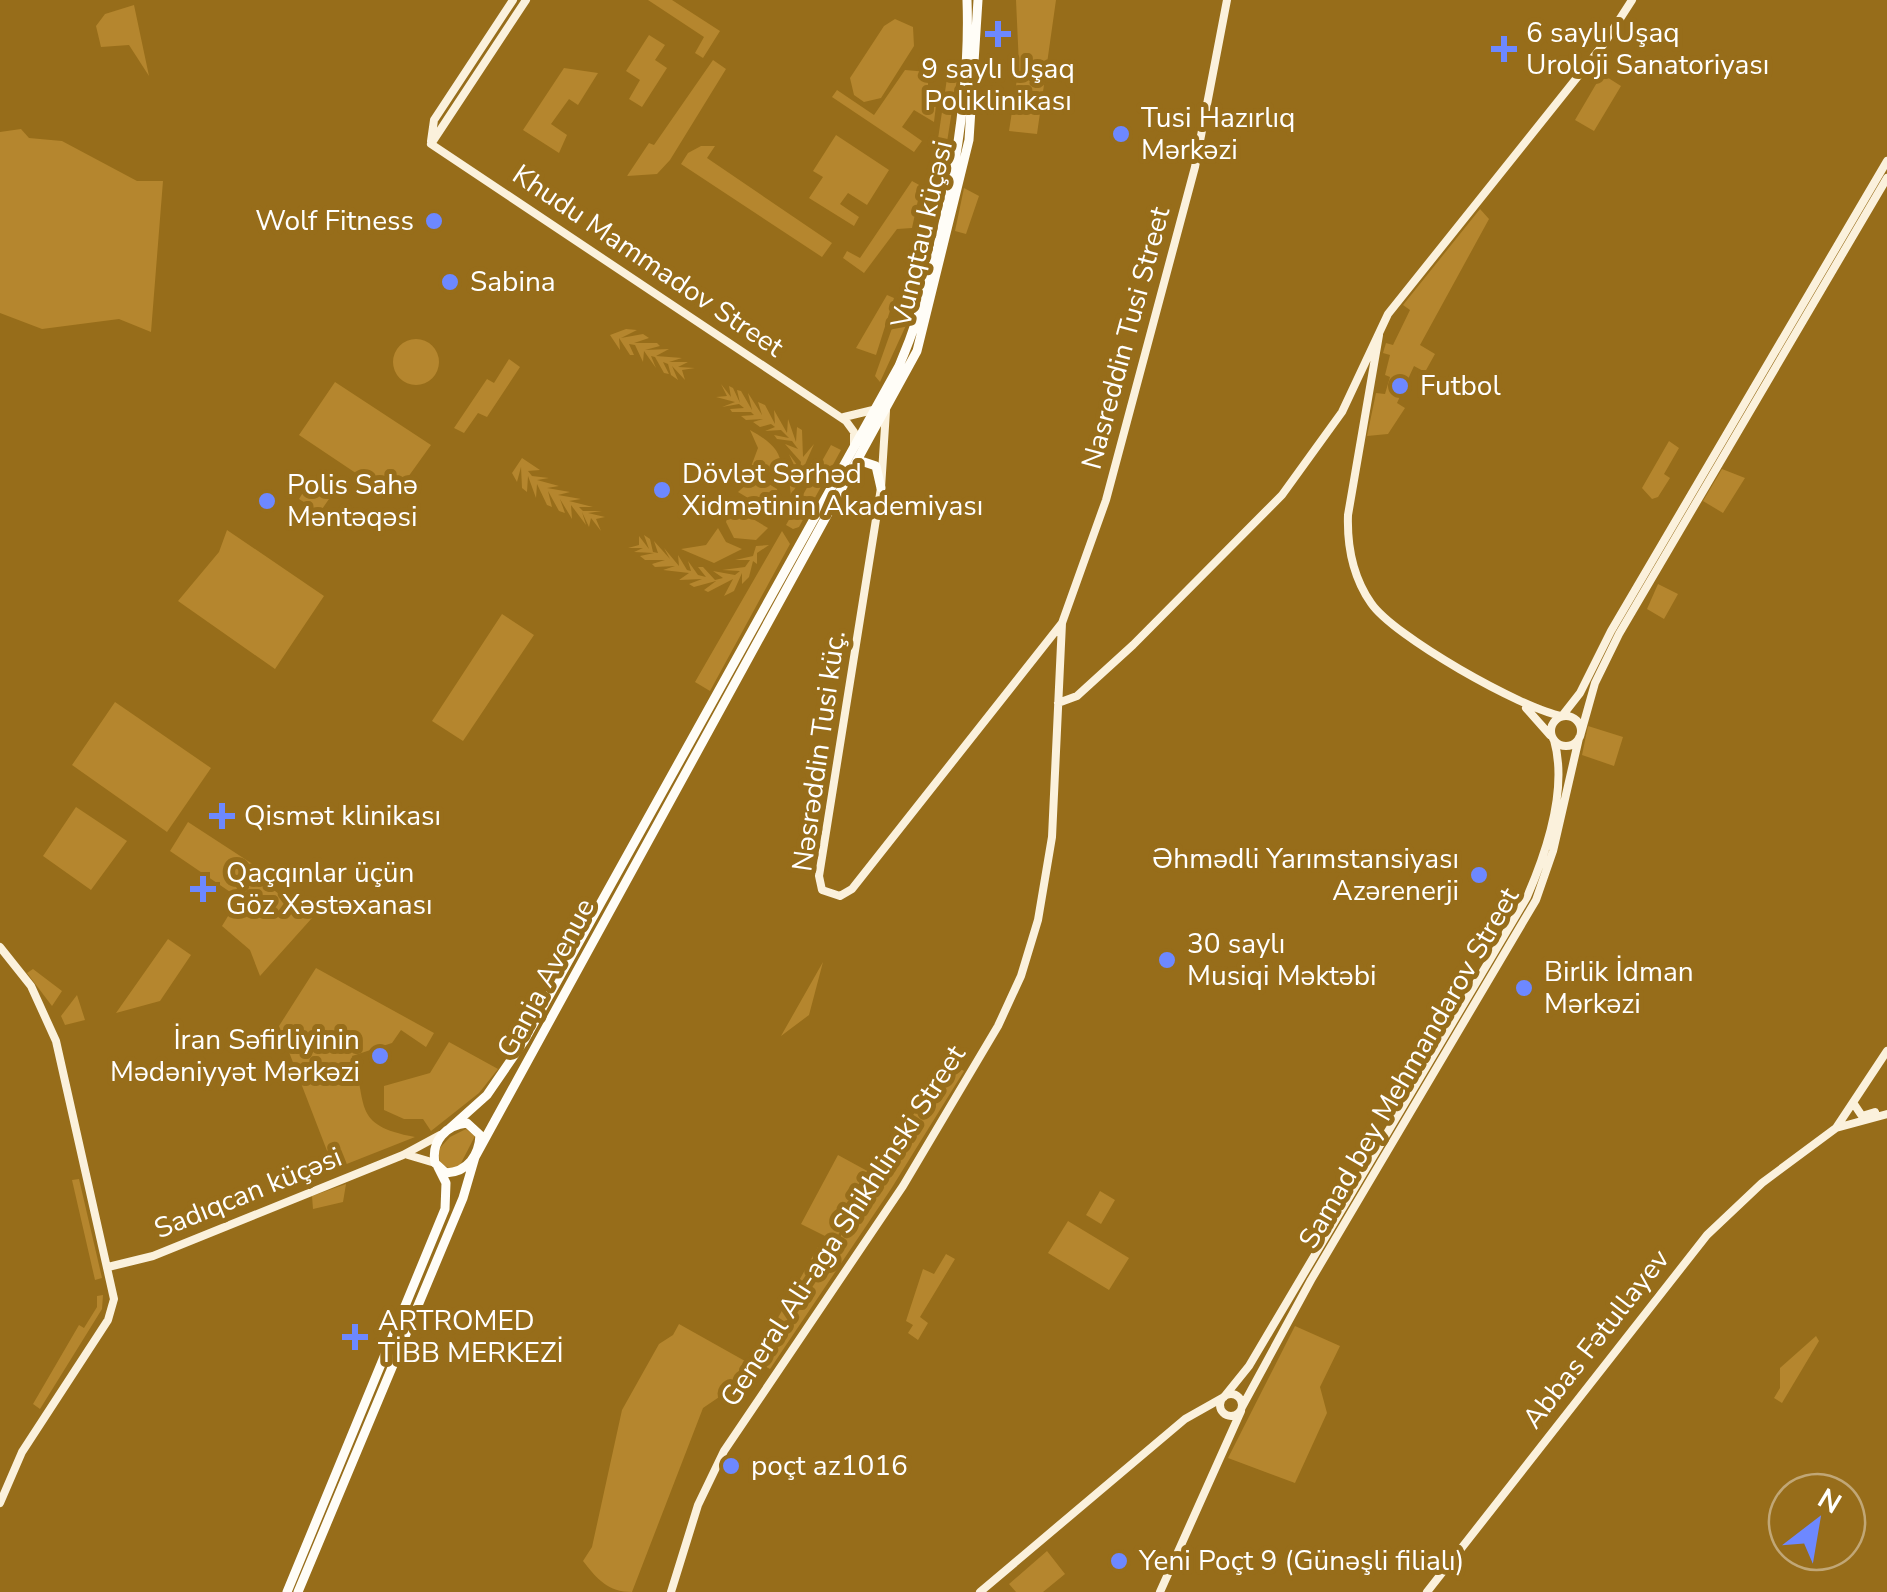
<svg xmlns="http://www.w3.org/2000/svg" width="1887" height="1592" font-family="'Nunito Sans',sans-serif">
  <style>
    .green { fill: #b5862e }
    .lines { fill: none; stroke-linecap: round; stroke-linejoin: round }
    .secondary { stroke: #fbf1dc; stroke-width: 8 }
    .primary { stroke: #fffdf7; stroke-width: 9 }
    .poi-dot { fill: #6d88ff; stroke: #976d1a; stroke-width: 4 }
    .labels { text-anchor: middle; dominant-baseline: central; stroke-width: 10; stroke-linejoin: round; paint-order: stroke }
    .poi-label { font-size: 28px; fill: #fff; stroke: #976d1a; text-anchor: start }
    .street-label { font-size: 28px; fill: #fff; stroke: #976d1a }
  </style>
  <rect width="100%" height="100%" fill="#976d1a"/>
  <path class="green" d="M648,0H672L720,31L703,58L695,53L704,37Z
    M1016,0H1056L1037,134L1009,131L1019,66Z
    M134,5L149,76L129,45L101,47L96,26L105,14Z
    M895,19L913,27L914,46L881,98L864,102L854,95L850,78L884,26Z
    M649,35L665,45L655,60L667,68L642,107L629,99L640,80L626,71Z
    M713,60L726,69L670,160L657,174L627,176L649,143L654,145Z
    M949,65L959,66L941,180L932,179Z
    M564,68L598,73L578,105L569,99L551,124L567,135L559,153L523,130Z
    M905,70L928,72V90L937,97L934,122L914,110L902,127L922,141L914,152L832,97L837,90L874,115Z
    M1602,74L1621,86L1594,131L1575,120Z
    M21,129L29,138L62,141L137,181H163L151,332L119,319L42,329L0,313V132Z
    M836,135L889,170L867,205L848,193L840,204L859,217L854,226L809,198L823,177L813,171Z
    M701,146H715L707,158L832,243L822,257L681,164L688,153Z
    M912,181L921,186L912,228L897,229L864,273L843,258L847,251L860,258Z
    M964,188L979,196L966,234L955,231Z
    M1480,209L1489,219L1420,345L1435,354L1425,372L1414,366L1397,403L1405,408L1388,434L1367,436L1376,393L1385,394L1390,377L1385,375L1390,355L1383,353L1386,343L1393,345L1410,310L1403,305Z
    M887,295L894,298L876,355L856,348Z
    M896,317L908,321L880,382L875,376Z
    M626,329L637,330L621,338L643,334L649,338L634,343H657L660,346L645,350L669,349L656,356L682,358L669,362H688L678,367L695,368L682,370L685,380L672,366L678,380L671,375L668,364L663,362L669,374L664,373L655,357L651,356L656,368L644,351L643,362L635,345L629,344L634,355H630L619,338L620,350L610,335Z
    M393 362a23 23 0 1 1 46 0a23 23 0 1 1-46 0Z
    M509,359L520,367L487,417L478,413L464,433L454,428L487,379L494,383Z
    M335,382L431,445L393,498L299,435Z
    M721,384L731,397L729,386L733,388L740,403L737,390L741,391L752,410L748,393L762,415L758,402L765,405L775,424L774,410L787,433L788,419L796,442L797,427L802,430L803,457L814,444L803,469L812,463C806,488 790,480 792,505L788,470L795,482L799,476L789,454L800,469L801,462L785,444L798,449L792,441L777,439L774,435L789,438L781,430L765,431L775,427L771,424L760,427L753,422L763,419L746,420L741,416L754,415L751,412H732L730,409L744,408L739,404L722,407L735,402L716,397L727,396Z
    M750,430C771,442 786,453 780,479L768,471L749,472L758,448Z
    M1669,441L1679,448L1664,474L1670,478L1658,497L1652,499L1642,488Z
    M831,445L841,450L799,527L793,529L786,525Z
    M522,458L540,470L528,471L532,476L549,478L537,480L559,486L547,488L570,492L558,495L581,499L569,501L593,507H579L583,511H602L588,513L605,517L596,519L601,531L591,518L589,527L582,512L586,525L571,505L572,519L560,499L565,513L559,511L548,491L552,507L547,505L537,484L536,498L528,476L527,492L522,488L521,467L517,482L512,473Z
    M1722,469L1745,478L1723,513L1703,501Z
    M750,481H764L777,489L780,503L775,514L738,492Z
    M307,486L329,499L320,512L299,499Z
    M731,506L768,528L756,540L734,538L726,522Z
    M718,528L726,542L742,549L714,563L681,549L706,545Z
    M227,530L324,596L275,669L178,601L219,552Z
    M782,531L790,544L710,691L695,682Z
    M644,535L650,539L653,552L658,553L654,541L670,559L664,548L679,566L678,555L687,570L691,571L688,561L698,575L706,577L698,567H703L715,580L723,578L713,571L735,575L740,571L722,570L745,567L750,560H735L753,556L756,546L769,545L757,553V564L753,561L749,577L742,584V573L734,591L724,596L733,579L708,592L704,590L716,581L694,587L689,584L702,579L679,580L689,573L663,570L675,566L655,567L652,564L665,560H645L640,556L654,553L634,552L643,548H628L639,545V536L649,549Z
    M1658,584L1678,594L1664,619L1647,609Z
    M502,614L534,635L463,741L432,721Z
    M115,702L211,768L167,832L72,765Z
    M1588,726L1623,737L1614,766L1582,755Z
    M76,807L127,841L91,890L43,856Z
    M188,822L268,874L264,883L312,918L260,976L250,950L222,926L239,898L170,851Z
    M168,939L191,955L160,1001L116,1013Z
    M823,962L809,1015L781,1036Z
    M316,968L434,1033L426,1047L401,1030L392,1043L352,1056C369,1104 350,1125 415,1137L334,1169L279,1026Z
    M33,969L62,991L52,1006L27,973Z
    M77,995L85,1020L65,1025L61,1016Z
    M449,1042L498,1069L479,1093L431,1131L423,1119H404L384,1110V1086L430,1073Z
    M943,1059L964,1071L891,1189L770,1369L754,1360L818,1247L831,1254L889,1149L894,1151Z
    M466,1129L475,1136L459,1167L450,1169L440,1163L438,1150L450,1137Z
    M838,1155L871,1173L835,1241L801,1224Z
    M79,1179L102,1278L95,1280L72,1180Z
    M346,1184L343,1202L313,1209L312,1196Z
    M1100,1191L1115,1200L1101,1224L1086,1215Z
    M1068,1221L1129,1258L1109,1290L1048,1253Z
    M946,1254L955,1259L920,1317L928,1323L918,1340L908,1333L913,1325L906,1321L923,1269L934,1274Z
    M103,1295L102,1309L40,1409L33,1404L79,1325L84,1328L97,1307V1296Z
    M679,1324L761,1370L755,1385L728,1391L703,1408L632,1592C608,1592 597,1579 583,1561L592,1547L622,1410L659,1344L673,1335Z
    M1295,1326L1340,1346L1320,1387L1327,1413L1295,1483L1228,1458Z
    M1816,1336L1819,1341L1782,1403L1774,1398L1780,1388V1368Z
    M1047,1551L1065,1574L1043,1592H1016L1009,1584Z"/>
  <g class="lines">
    <path class="secondary" d="M431,141L434,120L513,0
      M431,144L846,421L854,432V444
      M431,144L526,0
      M1379,335L1348,515C1347,546 1353,577 1371,603C1393,636 1522,709 1562,716L1580,693L1611,631L1887,161
      M886,411L881,488L819,876L822,890L840,896L852,889L1062,623
      M844,417L873,410
      M1058,703L1077,696L1133,645L1282,495L1342,412L1388,314L1603,45L1632,0
      M1526,708L1550,735
      M1551 731a15 15 0 1 1 30 0a15 15 0 1 1-30 0Z
      M1581,733L1595,683L1619,634L1887,178
      M0,947L31,986L56,1041L114,1299L108,1320L22,1452L0,1503
      M1854,1104L1862,1116L1875,1112
      M1836,1128L1887,1114
      M408,1155L435,1163
      M108,1267L153,1256L403,1155L440,1135
      M1220 1405a11 11 0 1 1 22 0a11 11 0 1 1-22 0Z
      M1242,1407L1311,1280L1536,900L1553,851L1579,738
      M671,1592L698,1505L724,1451L903,1186L998,1026L1021,976L1038,920L1052,837L1062,623L1106,500L1195,167L1227,0
      M980,1592L1185,1419L1224,1397L1249,1366L1527,897C1547,851 1568,789 1554,740
      M1160,1592L1241,1411
      M1427,1592L1707,1235L1762,1183L1836,1128L1887,1051"/>
    <path class="primary" d="M855,467L864,462L876,466L881,488
      M467,1123L480,1135C479,1155 468,1172 446,1173L435,1163C431,1141 446,1125 467,1123Z
      M449,1129L487,1095L524,1041L899,366C942,266 971,109 967,0
      M287,1592L445,1209L446,1183L438,1167
      M298,1592L463,1198L475,1157L917,351L969,140L978,0"/>
  </g>
  <g class="poi-dot">
    <path d="M993 19h10v10h10v10h-10v10h-10v-10h-10v-10h10z"/>
    <path d="M1499 34h10v10h10v10h-10v10h-10v-10h-10v-10h10z"/>
    <circle cx="1121" cy="134" r="10"/>
    <circle cx="434" cy="221" r="10"/>
    <circle cx="450" cy="282" r="10"/>
    <circle cx="1400" cy="386" r="10"/>
    <circle cx="662" cy="490" r="10"/>
    <circle cx="267" cy="501" r="10"/>
    <path d="M217 801h10v10h10v10h-10v10h-10v-10h-10v-10h10z"/>
    <circle cx="1479" cy="875" r="10"/>
    <path d="M198 874h10v10h10v10h-10v10h-10v-10h-10v-10h10z"/>
    <circle cx="1167" cy="960" r="10"/>
    <circle cx="1524" cy="988" r="10"/>
    <circle cx="380" cy="1056" r="10"/>
    <path d="M350 1322h10v10h10v10h-10v10h-10v-10h-10v-10h10z"/>
    <circle cx="731" cy="1466" r="10"/>
    <circle cx="1119" cy="1561" r="10"/>
  </g>
  <g class="labels">
    <g class="poi-label">
      <text x="1526" y="33">6 saylı Uşaq<tspan x="1526" dy="32">Uroloji Sanatoriyası</tspan></text>
      <text x="998" y="69" text-anchor="middle">9 saylı Uşaq<tspan x="998" dy="32">Poliklinikası</tspan></text>
      <text x="1141" y="118">Tusi Hazırlıq<tspan x="1141" dy="32">Mərkəzi</tspan></text>
      <text x="414" y="221" text-anchor="end">Wolf Fitness</text>
      <text x="470" y="282">Sabina</text>
      <text x="1420" y="386">Futbol</text>
      <text x="682" y="474">Dövlət Sərhəd<tspan x="682" dy="32">Xidmətinin Akademiyası</tspan></text>
      <text x="287" y="485">Polis Sahə<tspan x="287" dy="32">Məntəqəsi</tspan></text>
      <text x="244" y="816">Qismət klinikası</text>
      <text x="1459" y="859" text-anchor="end">Əhmədli Yarımstansiyası<tspan x="1459" dy="32">Azərenerji</tspan></text>
      <text x="226" y="873">Qaçqınlar üçün<tspan x="226" dy="32">Göz Xəstəxanası</tspan></text>
      <text x="1187" y="944">30 saylı<tspan x="1187" dy="32">Musiqi Məktəbi</tspan></text>
      <text x="1544" y="972">Birlik İdman<tspan x="1544" dy="32">Mərkəzi</tspan></text>
      <text x="360" y="1040" text-anchor="end">İran Səfirliyinin<tspan x="360" dy="32">Mədəniyyət Mərkəzi</tspan></text>
      <text x="378" y="1321">ARTROMED<tspan x="378" dy="32">TİBB MERKEZİ</tspan></text>
      <text x="751" y="1466">poçt az1016</text>
      <text x="1139" y="1561">Yeni Poçt 9 (Günəşli filialı)</text>
    </g>
    <g class="street-label">
      <text transform="translate(922 234) rotate(-77)">Vunqtau küçəsi</text>
      <text transform="translate(648 261) rotate(34)">Khudu Mammadov Street</text>
      <text transform="translate(1126 338) rotate(-75)">Nasreddin Tusi Street</text>
      <text transform="translate(819 751) rotate(-82)">Nəsrəddin Tusi küç.</text>
      <text transform="translate(546 978) rotate(-62)">Ganja Avenue</text>
      <text transform="translate(1409 1068) rotate(-60)">Samad bey Mehmandarov Street</text>
      <text transform="translate(248 1193) rotate(-22)">Sadıqcan küçəsi</text>
      <text transform="translate(843 1226) rotate(-57)">General Ali-aga Shikhlinski Street</text>
      <text transform="translate(1596 1339) rotate(-52)">Abbas Fətullayev</text>
    </g>
  </g>
  <g transform="translate(1817 1522) rotate(31)"><circle r="48" fill="#976d1a" stroke="#c1a776" stroke-width="2.5"/>
  <path d="M0-8L18 38L0 25L-18 38Z" fill="#6d88ff"/>
  <text y="-15" font-size="28" font-weight="bold" text-anchor="middle" fill="#ffffff">N</text>
  </g>
</svg>
